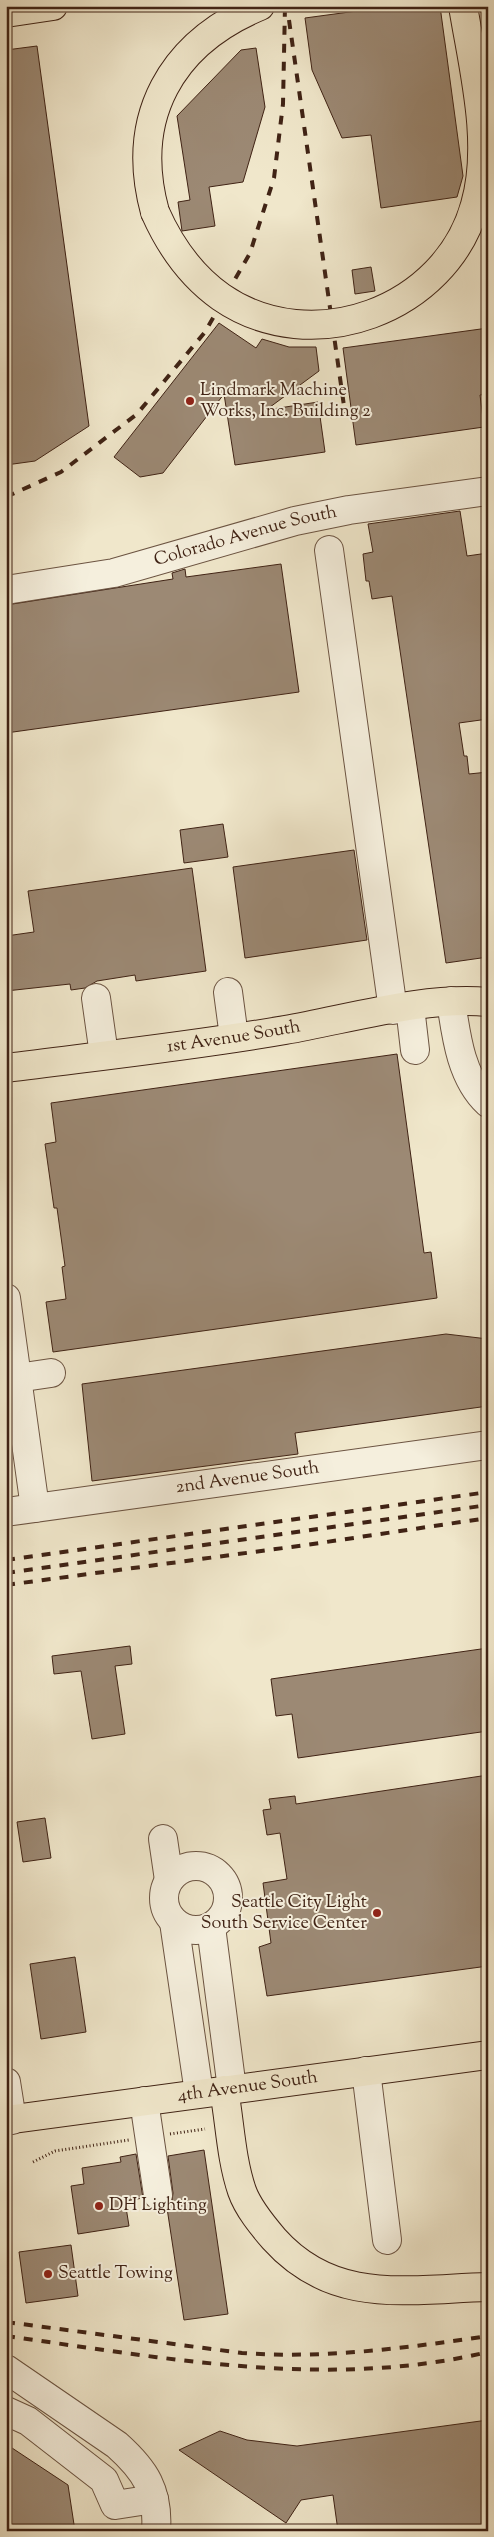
<svg xmlns="http://www.w3.org/2000/svg" width="494" height="2537" font-family="'Sorts Mill Goudy',serif">
  <style>
    .building { fill: #9c8974; stroke: #402315 }
    .lines { fill: none; stroke-linecap: round; stroke-linejoin: round }
    .minor-casing { stroke: #6c5442; stroke-width: 30 }
    .major-casing { stroke: #402315; stroke-width: 30 }
    .highway-casing { stroke: #402315; stroke-width: 30 }
    .path { stroke: #402315; stroke-width: 3; stroke-dasharray: 1 2.5; stroke-linecap: butt }
    .minor { stroke: #f5efdd; stroke-width: 28 }
    .major { stroke: #f0e7cb; stroke-width: 28 }
    .highway { stroke: #f0e7cb; stroke-width: 28 }
    .rail { stroke: #402315; stroke-width: 4; stroke-dasharray: 9 9; stroke-linecap: butt }
    .highway-bridge-casing { stroke: #402315; stroke-width: 30; stroke-linecap: butt }
    .highway-bridge { stroke: #f0e7cb; stroke-width: 28 }
    .poi-dot { fill: #8f2418; stroke: #f5efdd; stroke-width: 2 }
    .labels { text-anchor: middle; dominant-baseline: central; stroke-width: 4; stroke-linejoin: round; paint-order: stroke }
    .poi-label { font-size: 18px; fill: #402315; stroke: #f5efdd; text-anchor: start }
    .street-label { font-size: 18px; fill: #402315; stroke: #f5efdd }
  </style>
  <rect width="100%" height="100%" fill="#f0e7cb"/>
  <filter id="stains"><feTurbulence type="fractalNoise" baseFrequency=".004" numOctaves="4"/><feColorMatrix values="0 0 0 0 .2 0 0 0 0 .09 0 0 0 0 .02 0 0 0 .5 -.17"/></filter>
  <radialGradient id="worn" r=".72"><stop offset=".6" stop-color="#630" stop-opacity="0"/><stop offset="1" stop-color="#630" stop-opacity=".3"/></radialGradient>
  <path class="building" d="M394,6H440L463,176L457,197L381,208L371,135L342,138L312,70L305,18Z
    M37,46L89,426L35,461L6,465V50Z
    M256,48L265,107L243,182L209,187L215,226L182,231L178,202L190,200L177,116L241,50Z
    M371,267L375,291L355,294L352,270Z
    M219,323L256,348L262,339L289,347H316L319,371L266,410L318,402L325,452L235,465L224,394L163,473L140,477L114,457Z
    M488,328V394L480,395L484,427L356,445L343,348Z
    M460,511L467,556L488,553V719L459,723L464,756H467L469,774L488,772V957L446,963L392,596L372,599L369,581H366L363,554L373,552L368,524Z
    M281,564L299,692L6,733V605L173,579L172,573L185,569L186,577Z
    M223,824L228,857L184,863L180,830Z
    M354,850L367,940L245,958L233,867Z
    M192,868L206,971L136,981L135,975L97,981L85,988L71,990L70,984L6,991V936L34,932L28,891Z
    M397,1054L424,1253L431,1252L437,1298L53,1352L46,1302L66,1299L62,1267L65,1266L57,1208H54L45,1144L56,1142L51,1103Z
    M446,1334L488,1339V1406L295,1433L298,1454L92,1481L82,1384Z
    M130,1646L132,1664L115,1666L125,1734L92,1739L81,1671L54,1674L52,1656Z
    M488,1648V1731L298,1758L292,1714L276,1716L271,1679Z
    M488,1775V1966L267,1996L259,1947L271,1943L263,1883L287,1879L280,1833L267,1835L263,1810L271,1809L269,1799L295,1796L296,1804Z
    M45,1818L51,1858L23,1862L17,1822Z
    M75,1957L86,2032L41,2039L30,1964Z
    M204,2150L228,2314L184,2320L167,2208L172,2201L173,2193L168,2156Z
    M136,2154L143,2198L125,2201L129,2226L78,2234L71,2186L84,2184L82,2168L121,2162L120,2157Z
    M71,2245L78,2296L26,2303L19,2252Z
    M488,2420V2531H338L333,2495L301,2500L286,2523L179,2450L220,2431L247,2440L297,2446Z
    M6,2444L68,2485L75,2531H6Z"/>
  <g class="lines">
    <defs>
      <g id="minor">
        <path d="M329,550L393,1010"/>
        <path id="s1" d="M6,590L114,573L295,521L349,510L488,491"/>
        <path d="M228,992L234,1037"/>
        <path d="M96,998L104,1055"/>
        <path d="M451,1001C456,1036 461,1078 488,1103"/>
        <path d="M410,1007L415,1050"/>
        <path d="M6,1298L35,1508"/>
        <path d="M17,1378L51,1373"/>
        <path id="s2" d="M6,1512L488,1445"/>
        <path d="M163,1839L169,1880"/>
        <circle cx="196" cy="1898" r="32"/>
        <path d="M174,1922L199,2093"/>
        <path d="M211,1927L232,2089"/>
        <path d="M366,2071L387,2240"/>
        <path d="M6,2082L12,2120"/>
        <path d="M144,2101L158,2195"/>
        <path d="M6,2369L117,2445C145,2470 159,2491 156,2531"/>
        <path d="M6,2411L28,2421L104,2480L115,2505L154,2499"/>
      </g>
      <g id="major">
        <path id="s3" d="M6,1068C99,1056 193,1046 285,1030C349,1019 424,996 488,1002"/>
        <path id="s4" d="M6,2120L488,2055"/>
      </g>
      <path id="highway" d="M6,13L53,6
        M155,212C129,117 171,43 260,6
        M224,2090C230,2123 231,2159 242,2191C248,2208 262,2225 274,2239C334,2306 408,2289 488,2287"/>
    </defs>
    <use href="#minor" class="minor-casing"/>
    <use href="#major" class="major-casing"/>
    <use href="#highway" class="highway-casing"/>
    <path class="path" d="M170,2134L205,2129
      M33,2162L55,2151L129,2140"/>
    <use href="#minor" class="minor"/>
    <use href="#major" class="major"/>
    <use href="#highway" class="highway"/>
    <path class="rail" d="M289,20L345,413
      M6,497L61,472L137,414L205,332L250,253L274,178L283,104L285,6
      M6,1560L488,1492
      M6,1573L488,1505
      M6,1585L306,1545L488,1518
      M6,2322L242,2353C325,2359 406,2348 488,2336
      M6,2336C165,2358 329,2390 488,2352"/>
    <defs>
      <path id="highway-bridge" d="M155,212C170,246 190,275 221,297C312,360 446,310 475,205C493,143 473,68 463,6"/>
    </defs>
    <use href="#highway-bridge" class="highway-bridge-casing"/>
    <use href="#highway-bridge" class="highway-bridge"/>
  </g>
  <g class="poi-dot">
    <circle cx="190" cy="401" r="5"/>
    <circle cx="377" cy="1913" r="5"/>
    <circle cx="99" cy="2206" r="5"/>
    <circle cx="48" cy="2274" r="5"/>
  </g>
  <g class="labels">
    <g class="poi-label">
      <text x="200" y="391">Lindmark Machine<tspan x="200" dy="21">Works, Inc. Building 2</tspan></text>
      <text x="367" y="1903" text-anchor="end">Seattle City Light<tspan x="367" dy="21">South Service Center</tspan></text>
      <text x="109" y="2206">DH Lighting</text>
      <text x="58" y="2274">Seattle Towing</text>
    </g>
    <g class="street-label">
      <text stroke="none"><textPath href="#s1" startOffset="246">Colorado Avenue South</textPath></text>
      <text stroke="none"><textPath href="#s3" startOffset="230">1st Avenue South</textPath></text>
      <text stroke="none"><textPath href="#s2" startOffset="244">2nd Avenue South</textPath></text>
      <text stroke="none"><textPath href="#s4" startOffset="244">4th Avenue South</textPath></text>
    </g>
  </g>
  <rect width="494" height="2537" fill="none" stroke="#f0e7cb" stroke-width="25"/>
  <rect x="8" y="8" width="479" height="2522" fill="none" stroke="#402315" stroke-width="2.5"/>
  <rect x="12" y="12" width="469" height="2512" fill="none" stroke="#402315"/>
  <rect width="100%" height="100%" filter="url(#stains)"/>
  <rect width="100%" height="100%" fill="url(#worn)"/>
</svg>
